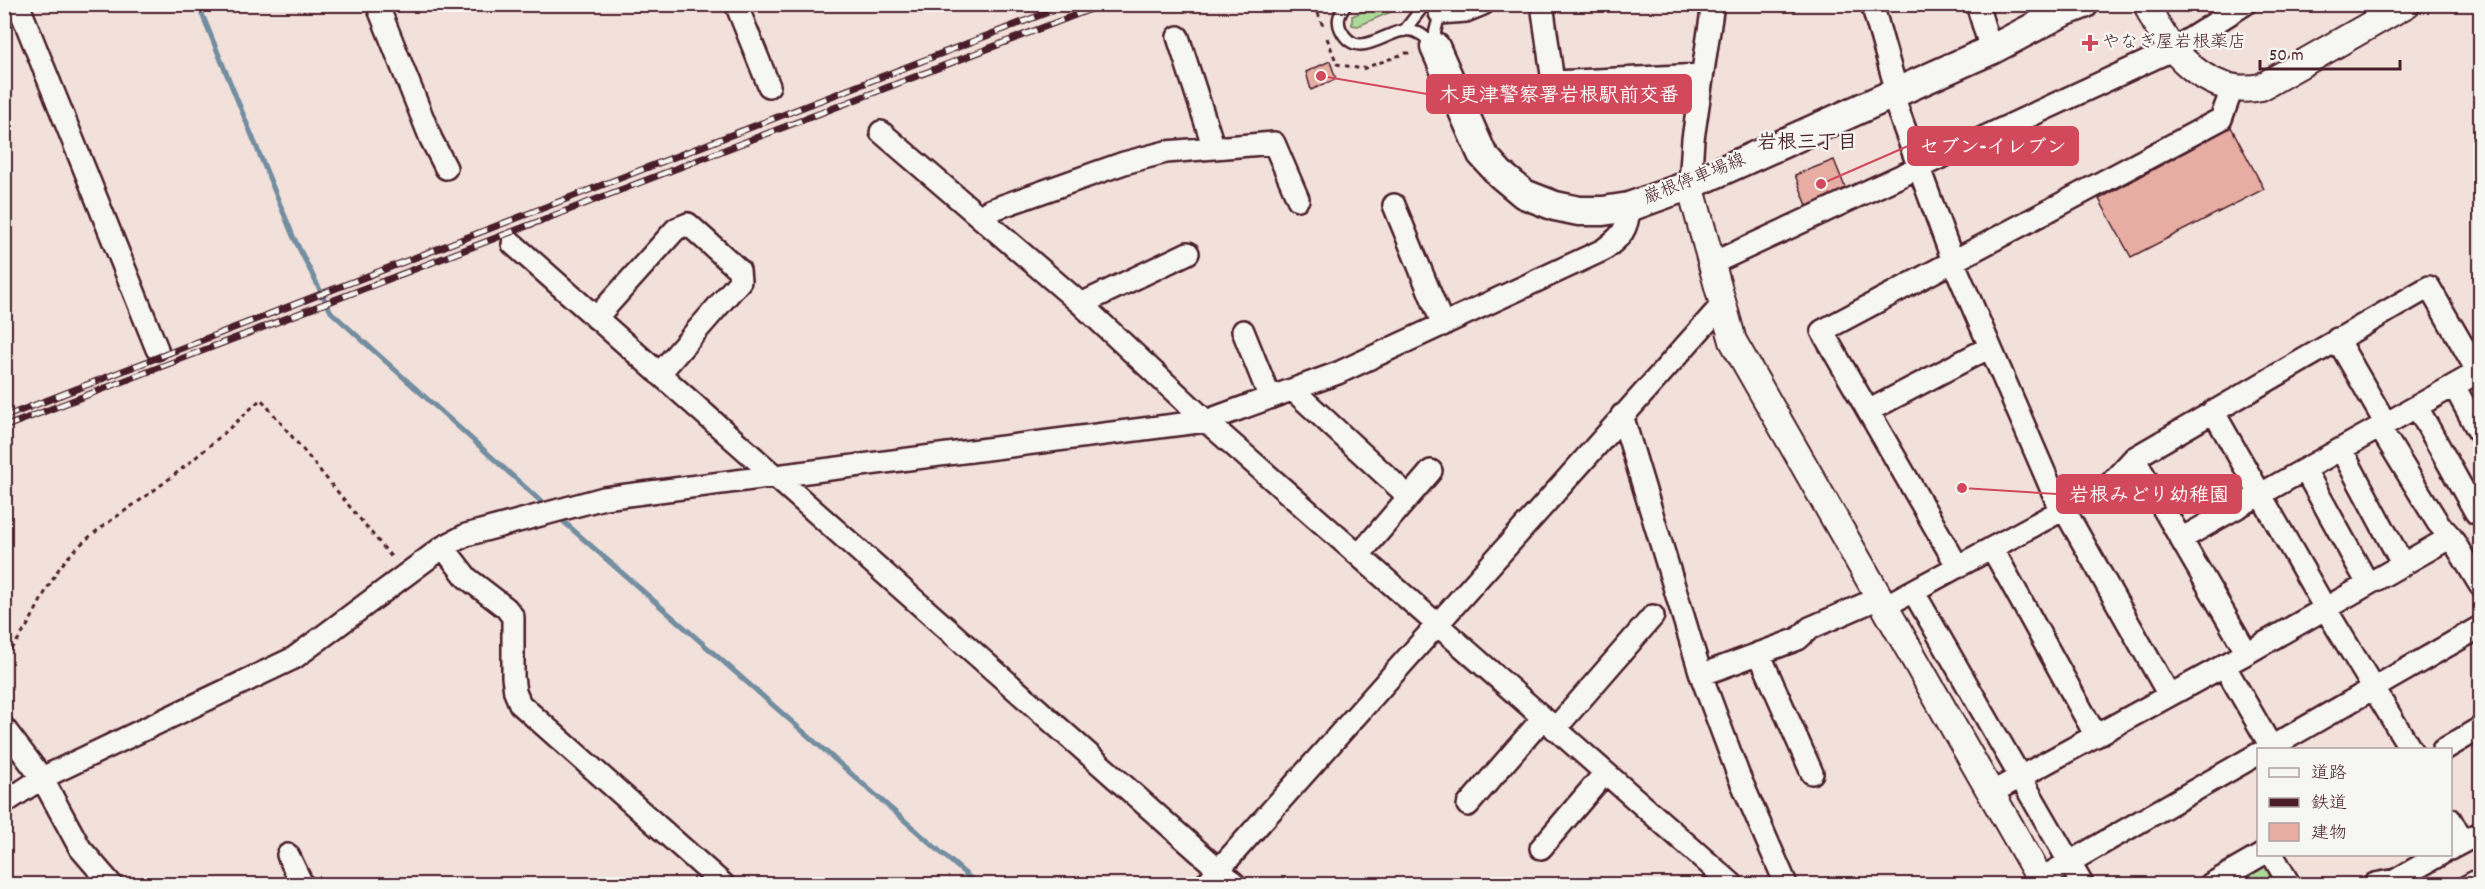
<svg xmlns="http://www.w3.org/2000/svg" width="2485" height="889" font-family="Dekko,'Klee One',sans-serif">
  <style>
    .green { fill: #abd998; stroke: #7a7c62; stroke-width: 1.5 }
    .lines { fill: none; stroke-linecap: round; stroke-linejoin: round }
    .stream { stroke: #738ea1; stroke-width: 5 }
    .building { fill: #e7ada3; stroke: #4a1f2b; stroke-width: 1.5 }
    .service-casing { stroke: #4a1f2b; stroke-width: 15 }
    .minor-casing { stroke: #4a1f2b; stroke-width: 26 }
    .tertiary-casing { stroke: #4a1f2b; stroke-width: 30 }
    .secondary-casing { stroke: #4a1f2b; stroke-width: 33 }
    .path { stroke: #4a1f2b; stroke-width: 3; stroke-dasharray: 4.5 4.5; stroke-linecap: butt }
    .service { stroke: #f6f6f2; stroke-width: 10 }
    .minor { stroke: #f6f6f2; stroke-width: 21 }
    .tertiary { stroke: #f6f6f2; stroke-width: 26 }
    .secondary { stroke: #f6f6f2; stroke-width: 28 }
    .rail-casing { stroke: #4a1f2b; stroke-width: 7 }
    .rail { stroke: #f6f6f2; stroke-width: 4.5; stroke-dasharray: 14; stroke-linecap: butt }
    .poi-dot { fill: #d1495b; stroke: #f6f6f2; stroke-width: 2 }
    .labels { text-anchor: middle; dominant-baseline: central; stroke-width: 4.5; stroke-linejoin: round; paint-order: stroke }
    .poi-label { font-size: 18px; fill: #4a1f2b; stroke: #f6f6f2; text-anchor: start }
    .street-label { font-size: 18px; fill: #4a1f2b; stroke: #f6f6f2 }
    .neighbourhood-label { font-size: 20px; font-weight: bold; fill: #4a1f2b; stroke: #f6f6f2 }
    .leader { fill: none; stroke: #d1495b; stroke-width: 2 }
    .callout-dot { fill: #d1495b; stroke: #f6f6f2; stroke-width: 2 }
    .callout { fill: #d1495b; stroke: #d1495b; stroke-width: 2 }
    .callout-label { font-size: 20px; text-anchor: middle; font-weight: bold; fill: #fff }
  </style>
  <rect width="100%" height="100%" fill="#f2e0da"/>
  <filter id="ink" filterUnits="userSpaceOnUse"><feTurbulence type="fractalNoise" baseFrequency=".0167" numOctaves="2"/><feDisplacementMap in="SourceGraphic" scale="12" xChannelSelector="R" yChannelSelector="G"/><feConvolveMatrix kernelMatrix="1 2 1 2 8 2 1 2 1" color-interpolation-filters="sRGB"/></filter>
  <g filter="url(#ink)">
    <path class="green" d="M1379,5H1407L1358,26L1352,25V16Z
      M2267,854L2286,884H2215Z"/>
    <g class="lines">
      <path class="stream" d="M198,4L293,236L331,312L547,507
        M556,515L977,884"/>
    </g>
    <path class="building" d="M1330,61L1336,79L1311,90L1306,72Z
      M2231,127L2264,189L2131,257L2099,199Z
      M1834,160L1847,192L1808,208L1795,175Z"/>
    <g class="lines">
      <defs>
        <path id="service" d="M1346,4C1340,13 1336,20 1341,30C1357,62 1385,31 1407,30C1419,30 1427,39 1435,46
          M1404,31L1425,4
          M1435,46V32L1441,9
          M2460,884L2480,873"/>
        <path id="minor" d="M18,4L157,349
          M377,4L431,139L446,168
          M736,4L769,86
          M1542,4L1553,82L1702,75
          M1872,4L1897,92
          M1977,4L1991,50
          M1440,13L1466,11L1483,4
          M1178,37L1214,148
          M1892,94L1953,261L2061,511
          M881,132L1081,304L1206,421L1732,884
          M1690,185L1693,139L1713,4
          M1394,205L1443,325
          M980,216L991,210L1124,163L1166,152L1274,143L1298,199
          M513,244L1235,884
          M1711,264L2174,49L2245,4
          M1081,304L1188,253
          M596,318L676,229L688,224L739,270L740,281L659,374
          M1243,331L1270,398
          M2337,339L2386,424
          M2454,386L2480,434
          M1293,390L1408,496
          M2417,407L2476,513
          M1868,411L1990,347
          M2213,411L2325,608L2411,750
          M1622,415L1701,675L1738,774L1786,884
          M2380,428L2438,523L2451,537L2480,585
          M2341,449L2403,565
          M2134,458L2247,653
          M2305,470L2368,584
          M2064,509L2169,695
          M443,547L467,578L506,608L513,617V677L515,692L520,704L723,884
          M1992,548L2096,736
          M1359,555L1431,471
          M1958,567L1822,331L2221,119L2232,89
          M1913,591L2082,884
          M1885,606L2110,484L2134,458L2429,287L2478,372L2181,539
          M1759,653L1812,773
          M2224,665L2273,750
          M1701,675L1798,639L1810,628L1879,598
          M4,728L42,778L80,848L111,884
          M1555,729L1653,616
          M2266,750L2480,627
          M2443,750L2480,728
          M1991,793L2247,653L2451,537
          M4,803L42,778L294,658L443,547L466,535L604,498L1206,421L1338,373L1603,250C1621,237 1628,230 1629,207
          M1468,805L1543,718
          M2450,819L2463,842
          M1541,848L1605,773
          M2450,849L2480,833
          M2272,854L2289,884
          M288,855L302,884
          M2040,879L2258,754
          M1206,884L1722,305
          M2211,884L2263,854
          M2375,884L2396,880L2441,854"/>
        <path id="tertiary" d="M2147,4C2165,50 2208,98 2261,87L2407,4
          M1690,185L1733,341L2043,884"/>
        <path id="secondary" d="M1435,47L1482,154L1500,174L1524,194L1555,206L1579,211H1603L1629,207L1690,185L1991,50L2061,13L2084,4"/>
      </defs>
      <use href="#service" class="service-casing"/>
      <use href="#minor" class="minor-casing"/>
      <use href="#tertiary" class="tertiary-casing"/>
      <use href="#secondary" class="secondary-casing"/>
      <path class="path" d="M1321,4L1318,13L1324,29
        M1327,38L1337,64L1362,69L1406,53H1414
        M4,655C35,628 42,583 73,552C96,528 125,512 153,491C191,463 226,432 261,399L393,559"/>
      <use href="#service" class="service"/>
      <use href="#minor" class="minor"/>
      <use href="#tertiary" class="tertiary"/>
      <use href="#secondary" class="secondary"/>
      <defs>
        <path id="rail" d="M4,417L1069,4
          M4,427L1104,4"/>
      </defs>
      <use href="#rail" class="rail-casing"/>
      <use href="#rail" class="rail"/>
    </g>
  </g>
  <path class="poi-dot" d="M2087 34h6v6h6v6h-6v6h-6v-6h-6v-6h6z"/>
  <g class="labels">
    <g class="poi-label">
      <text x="2102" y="43">やなぎ屋岩根薬店</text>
    </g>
    <g class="street-label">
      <text transform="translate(1695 180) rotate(-22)">巌根停車場線</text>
    </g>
    <g class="neighbourhood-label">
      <text x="1807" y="144">岩根三丁目</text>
    </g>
  </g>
  <path class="leader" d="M1321 76L1427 94M1821 184L1908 146M1962 488L2057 494"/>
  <g class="callout-dot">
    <circle cx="1321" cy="76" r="6"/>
    <circle cx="1821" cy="184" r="6"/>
    <circle cx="1962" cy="488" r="6"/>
  </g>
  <g class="callout">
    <rect x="1427" y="75" width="264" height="38" rx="6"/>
    <rect x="1908" y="127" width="170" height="38" rx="6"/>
    <rect x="2057" y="475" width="184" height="38" rx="6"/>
  </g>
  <g class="callout-label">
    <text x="1559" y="101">木更津警察署岩根駅前交番</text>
    <text x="1993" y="153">セブン-イレブン</text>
    <text x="2149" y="501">岩根みどり幼稚園</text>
  </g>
  <rect width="2485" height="889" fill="none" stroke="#f6f6f2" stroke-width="24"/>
  <rect x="12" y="12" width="2461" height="865" fill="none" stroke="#4a1f2b" stroke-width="2" filter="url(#ink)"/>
  <rect x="2257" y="748" width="195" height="108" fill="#f6f6f2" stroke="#b1a0a2" stroke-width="1.5"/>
  <rect x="2269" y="768" width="30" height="9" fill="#f6f6f2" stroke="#b1a0a2" stroke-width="1.5"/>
  <text x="2311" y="778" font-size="18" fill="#4a1f2b">道路</text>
  <rect x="2269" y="798" width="30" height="9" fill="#4a1f2b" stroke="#b1a0a2" stroke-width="1.5"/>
  <text x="2311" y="808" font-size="18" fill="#4a1f2b">鉄道</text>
  <rect x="2269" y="823" width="30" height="18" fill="#e7ada3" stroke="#b1a0a2" stroke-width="1.5"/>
  <text x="2311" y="838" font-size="18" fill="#4a1f2b">建物</text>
  <path d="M2260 60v9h140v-9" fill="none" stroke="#4a1f2b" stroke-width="3"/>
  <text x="2269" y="60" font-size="18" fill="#4a1f2b" stroke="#f6f6f2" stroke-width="4.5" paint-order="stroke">50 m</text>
</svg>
